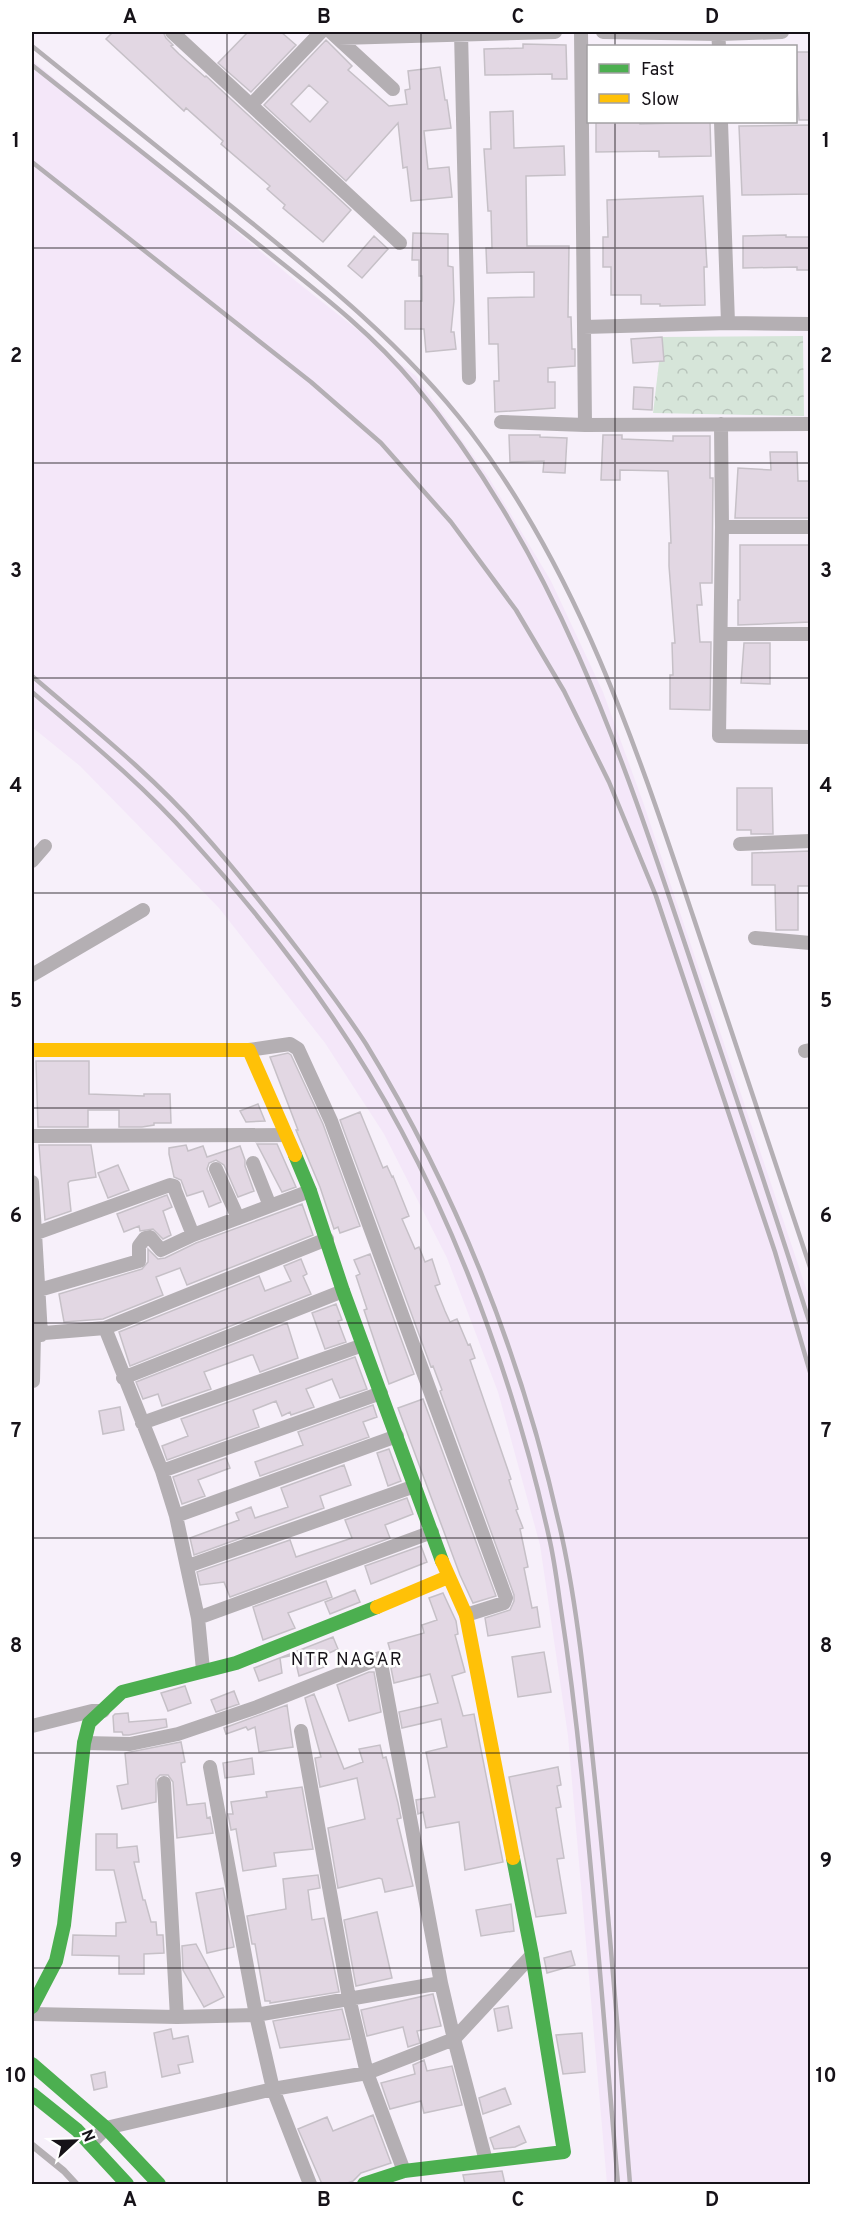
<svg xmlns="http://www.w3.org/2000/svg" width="842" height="2216" font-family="Overpass,sans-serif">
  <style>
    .built { fill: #f4e7f9 }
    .park { fill: url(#park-crowns) }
    .building { fill: #e2d7e3; stroke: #c6c0c7; stroke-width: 1.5; fill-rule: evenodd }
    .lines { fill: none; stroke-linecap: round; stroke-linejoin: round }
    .lane { stroke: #b4afb3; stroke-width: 7 }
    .street { stroke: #b4afb3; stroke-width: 14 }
    .fast { stroke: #4caf50; stroke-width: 14 }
    .slow { stroke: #ffc107; stroke-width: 14 }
    .rail { stroke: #b4afb4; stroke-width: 4.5 }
    .grid { fill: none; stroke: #161218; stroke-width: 1.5; stroke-opacity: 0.55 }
    .labels { text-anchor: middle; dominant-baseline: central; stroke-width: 5; stroke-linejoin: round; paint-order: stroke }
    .neighbourhood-label { font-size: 18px; letter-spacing: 1.5px; fill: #161218; stroke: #fff }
    .neatline { fill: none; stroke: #161218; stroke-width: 2 }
    .grid-label { font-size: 20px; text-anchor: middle; font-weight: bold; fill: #161218 }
  </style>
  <defs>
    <pattern id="park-crowns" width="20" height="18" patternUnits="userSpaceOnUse" patternTransform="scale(1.5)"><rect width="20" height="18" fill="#d6e5d9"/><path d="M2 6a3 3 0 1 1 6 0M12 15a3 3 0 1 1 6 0" fill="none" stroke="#b7c3ba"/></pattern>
  </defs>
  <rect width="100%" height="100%" fill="#f7f0fa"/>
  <path class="built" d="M32,60L297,282L416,376L489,478L551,581L603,692L643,802L810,1300V2184H607L568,1736L540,1545L498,1392L447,1258L384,1134L325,1043L219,908L80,766L32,727Z"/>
  <path class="park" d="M803,336L804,416L653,413L662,337Z"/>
  <path class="building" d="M113,32H163L166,38L173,45L171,46L179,54L205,77L206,76L351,210L323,242L283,208L285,205L267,189L270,186L221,144L223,141L186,108L184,111L106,39Z
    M248,32H281L296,45L251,92L218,63Z
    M326,40L352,66L348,70L389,106L407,104L405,90L410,89L408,71L440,67L445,100H447L451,128L424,131L428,169L449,167L452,197L411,201L407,167L403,168L398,123L346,181L264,105ZM309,85L328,102L310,122L291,104Z
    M523,44L566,45L567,79H552V74L485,75L484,49L523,48Z
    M795,52H810V120H799Z
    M513,111L514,148L564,146L565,175L526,176L527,246H569L568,317H571L572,349H575V366L548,368V382H555V408L495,412L494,381H499L498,344H489L488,298L534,297V272L487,273L486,248H492L491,211H488L484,149H491L490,112Z
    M596,122H640V124L710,122L711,156L659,157V151L596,152Z
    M810,125V194L742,195L739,126Z
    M703,196L707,267H704L705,305L660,306V304H641V295H611V267H603V237H608L607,200Z
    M413,233L448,234V266L453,267L454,301L451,332H454L456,349L426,352L424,329H405V301H422V276H419V260H412Z
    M786,235V237H810V270H797V267L743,268V236Z
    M374,236L388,249L362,278L348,266Z
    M662,337L664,361L633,363L631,339Z
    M634,387L653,388L652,410L633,409Z
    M509,435H540V437L567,438L565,473L543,472L544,461L510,462Z
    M603,435H622V439L673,441V436H710V478H713L712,583H700L702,605H697L700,642H711L710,710L670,709V675H673L672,643H675L669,566V543H671L668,471L620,470V480H601Z
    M770,452H797L798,481H810V518H735L738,468L771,470Z
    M740,545H810V622L738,625V600H740Z
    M744,643H770V684L741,683Z
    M737,788H772L773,834H751V830H737Z
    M810,851V886H798V930H776L775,885H752V853Z
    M288,1053L291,1055L323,1124L360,1226L340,1233L338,1227L334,1229L320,1187L296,1130H298L270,1057Z
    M36,1061H89V1094L144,1096V1094H170L171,1123H154V1125L142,1127H119V1110H88V1127H38Z
    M258,1104L265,1121L246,1122L240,1111Z
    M360,1112L383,1168L387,1166L392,1177L393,1176L409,1216L402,1219L415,1249L419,1247L425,1262L432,1259L440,1284L435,1286L445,1311L450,1322L457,1319L468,1345L470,1344L475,1358L470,1360L511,1479L509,1480L518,1509L516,1510L523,1528L520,1529L528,1567L524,1568L532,1608L537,1607L540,1627L488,1636L485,1618L510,1610L514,1601V1595L440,1391L442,1390L433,1366L431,1367L340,1120Z
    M257,1144H277L296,1187L282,1192Z
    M39,1145H91L96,1177L70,1181L68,1183L71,1211L45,1220Z
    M186,1145L188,1151L203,1146L207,1157L240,1146L245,1160V1166L254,1191L238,1197L224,1165L216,1160L209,1163L207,1169L221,1202L209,1207L203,1191L187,1196L181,1180L174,1177L169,1154V1148Z
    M118,1165L129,1190L108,1198L98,1173Z
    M167,1195L172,1207L163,1211L171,1235L163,1239L153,1229L140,1231L139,1226L124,1232L117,1214Z
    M302,1204L313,1235L187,1285L180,1268L156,1277L163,1295L103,1319L64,1322L59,1294L142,1269L148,1262V1249L158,1259L165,1258L196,1243Z
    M370,1254L414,1374L389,1384L364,1310L367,1309L356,1276L360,1274L354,1260Z
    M301,1259L307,1274L303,1276L311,1294L130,1366L119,1332L259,1276L265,1291L291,1281L284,1266Z
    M336,1304L342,1320L338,1321L346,1342L325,1349L312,1313Z
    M287,1323L298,1358L260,1372L253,1355H251L204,1372L211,1389L162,1406L158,1394L143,1399L136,1382Z
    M355,1357L367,1389L340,1398L332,1379L306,1389L314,1407L291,1415L290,1412L282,1416L276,1401L253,1410L259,1427L167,1460L162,1446L188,1436L181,1419Z
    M423,1399L496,1596L473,1603L460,1575L398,1408Z
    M373,1405L377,1417L363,1422L369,1437L260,1476L255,1462L303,1445L298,1432Z
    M120,1407L124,1430L103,1434L99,1411Z
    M389,1449L401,1481L388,1486L377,1453Z
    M226,1458L230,1468L198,1480L205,1496L182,1504L173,1477Z
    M344,1465L351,1485L320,1496L324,1508L194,1555L190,1538L239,1520L236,1513L251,1507L255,1518L288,1507L281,1488Z
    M407,1498L413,1514L385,1525L390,1538L230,1597L224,1582L200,1585L197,1572L290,1540L296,1557L352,1538L345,1520Z
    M421,1546L427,1562L371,1584L365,1566Z
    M326,1581L332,1597L288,1613L295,1628L263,1640L253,1607Z
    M355,1590L360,1602L330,1614L325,1602Z
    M443,1593L456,1621L458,1634L455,1635L465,1672L452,1676L463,1716L474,1714L503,1862L465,1870L459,1822L426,1828L423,1812L418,1814L416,1800L435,1797L426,1752L447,1747L441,1719L402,1728L399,1712L438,1703L430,1674L394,1683L391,1668L395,1667L388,1643L424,1633L422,1625L437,1620L429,1598Z
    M333,1637L338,1649L320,1657L324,1667L299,1676L294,1655L280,1658L282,1673L259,1681L254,1668Z
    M544,1652L551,1692L518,1697L512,1657Z
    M369,1672H374L381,1712L349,1721L337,1685Z
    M185,1686L191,1703L168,1711L161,1693Z
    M234,1691L239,1704L216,1712L211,1700Z
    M314,1694L344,1769L363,1762L359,1749L380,1745L383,1758L386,1757L398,1803L401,1818L397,1819L413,1886L385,1892L382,1879L379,1878L338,1888L328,1828L365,1819L357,1778L320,1787L315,1758L321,1757L305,1698Z
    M287,1705L293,1747L259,1752L255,1727L248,1730L246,1727L226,1734L224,1728Z
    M128,1713L129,1722L166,1719L167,1727L129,1735H123L122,1732H114L113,1716L115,1714Z
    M181,1742L185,1762L181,1763L187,1805L205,1803L207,1818L210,1817L213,1833L177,1838L173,1782L168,1775H160L156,1779V1802L122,1809L117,1786L128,1784L125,1753Z
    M252,1758L254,1774L225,1778L223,1763Z
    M558,1767L561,1785L557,1786L561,1807L556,1808L564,1858L557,1859L566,1913L536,1917L509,1777Z
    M302,1787L313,1849L274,1853L276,1866L243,1871L236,1829L231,1830L228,1814H233L231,1802L267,1797L266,1792Z
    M96,1834H117V1848L137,1846L139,1862H134L143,1900H145L151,1922H156L157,1935H163L164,1953L144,1954V1974H119V1956L72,1955L73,1935L116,1936V1923L126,1922L114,1870H96Z
    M318,1875L320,1888L308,1890L312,1920L324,1918L339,1992L270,2003V2001H265L255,1944H252L247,1916L286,1909L283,1879Z
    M223,1888L234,1947L207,1953L196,1893Z
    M511,1904L514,1931L481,1936L476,1910Z
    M377,1912L392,1978L356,1986L344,1920Z
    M196,1944L224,1997L204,2007L183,1970L182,1946Z
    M571,1951L575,1965L547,1973L544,1958Z
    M433,1994L441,2026L417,2031L420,2043L408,2047L403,2027L367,2036L361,2010Z
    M508,2006L512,2028L498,2031L494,2009Z
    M342,2009L350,2039L280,2048L273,2021Z
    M171,2029L173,2039L188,2036L193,2062L178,2065L180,2073L162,2077L154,2033Z
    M582,2033L585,2072L563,2074L556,2035Z
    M424,2060L427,2071L452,2066L462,2105L424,2113L421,2101L390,2109L381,2083L415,2074L413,2065Z
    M105,2072L107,2087L94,2090L91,2075Z
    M505,2088L511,2104L483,2114L479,2098Z
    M373,2115L391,2163L361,2173L353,2181L345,2184H322L298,2129L327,2117L333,2131Z
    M519,2126L526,2142L515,2147L494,2149L490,2138Z
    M502,2171L505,2184H465L463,2175Z"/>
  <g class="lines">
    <path class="lane" d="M32,2145L64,2171L76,2184"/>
    <path class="street" d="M172,32L400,243
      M331,32L393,89
      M461,32L469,378
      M581,32L585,425
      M603,32L719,34L782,32
      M718,32L719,46
      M339,38L555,32
      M251,105L321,32
      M721,122L728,323
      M584,327L728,323L810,324
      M501,422L585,425L810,424
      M721,424L722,527L719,736L810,737
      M722,527H810
      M721,634H810
      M740,844L810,841
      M32,861L45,846
      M755,938L810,943
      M32,975L143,910
      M249,1050L290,1044L298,1049L331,1121L506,1598L504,1603L466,1615
      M805,1051L810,1050
      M32,1136L286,1135
      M253,1163L270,1206
      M216,1169L238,1218
      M32,1182L41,1335
      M34,1234L170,1185L174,1186L175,1190L193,1235
      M39,1290L139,1261V1246L145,1238L150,1237L161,1250L193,1235L310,1191
      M105,1328L162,1471L176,1516L198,1618L203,1670
      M32,1334L105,1328L327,1239
      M123,1378L343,1291
      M33,1381L34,1334
      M142,1423L363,1345
      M162,1471L381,1393
      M176,1516L397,1436
      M188,1566L415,1486
      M198,1618L432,1532
      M32,1726L92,1711H103
      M301,1731L349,1998L367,2073L404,2171
      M84,1743L130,1744L178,1734L257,1707L380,1658L441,1983L454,2039L486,2161
      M210,1767L256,2015L273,2089L310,2184
      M164,1783L177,2017
      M32,2014L177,2017L256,2015L441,1983
      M90,2144L106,2128L273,2089L367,2073L454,2039L532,1955"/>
    <path class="fast" d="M295,1155L310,1191L343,1291L442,1561
      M32,2007L56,1961L64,1925L84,1743L89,1723L122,1692L236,1663L377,1607
      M32,2064L106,2128L159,2184
      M32,2094L77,2130L127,2184
      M364,2184L404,2171L564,2152L532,1955L513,1858"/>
    <path class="slow" d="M32,1050H249L295,1155
      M442,1561L466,1615L513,1858
      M377,1607L448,1577"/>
    <path class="rail" d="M32,46C100,101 168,156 236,210C319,277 404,345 470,431C580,575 637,749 694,919C733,1035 772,1151 810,1267
      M32,65C104,122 176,179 248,236C305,282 367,327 414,384C554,551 620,749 688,953C729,1077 771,1200 810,1324
      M32,162L311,382L381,443L451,522L516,610L564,691L609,782L656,896L775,1252L810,1372
      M32,676C89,725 150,773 200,830C236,870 269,912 302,955C324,984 346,1013 366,1044C459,1196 524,1363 562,1537C578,1612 586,1694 594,1771C609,1909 619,2047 630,2184
      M32,692C87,739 143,785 191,839C271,927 345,1025 401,1130C467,1252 519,1401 549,1537C554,1558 557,1581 560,1603C569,1661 576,1718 582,1777C596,1912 606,2049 618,2184"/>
  </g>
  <path class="grid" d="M227,32V2184M421,32V2184M615,32V46M615,122V2184M32,248H810M32,463H810M32,678H810M32,893H810M32,1108H810M32,1323H810M32,1538H810M32,1753H810M32,1968H810"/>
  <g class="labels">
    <g class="neighbourhood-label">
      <text x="347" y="1660">NTR NAGAR</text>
    </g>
  </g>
  <rect width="842" height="2216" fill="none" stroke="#ffffff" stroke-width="66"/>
  <rect x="587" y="45" width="210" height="78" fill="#ffffff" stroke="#a2a0a3" stroke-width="1.5"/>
  <rect x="599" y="64" width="30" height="9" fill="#4caf50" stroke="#a2a0a3" stroke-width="1.5"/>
  <text x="641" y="75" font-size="18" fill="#161218">Fast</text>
  <rect x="599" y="94" width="30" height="9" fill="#ffc107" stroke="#a2a0a3" stroke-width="1.5"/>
  <text x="641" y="105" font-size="18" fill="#161218">Slow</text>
  <g transform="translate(75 2141) rotate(68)" stroke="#ffffff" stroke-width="4.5" paint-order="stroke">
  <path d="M0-4.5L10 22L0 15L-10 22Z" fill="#161218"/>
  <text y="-9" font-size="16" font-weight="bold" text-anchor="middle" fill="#161218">N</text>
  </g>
  <rect x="33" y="33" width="776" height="2150" class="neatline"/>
  <g class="grid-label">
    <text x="130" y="23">A</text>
    <text x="324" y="23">B</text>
    <text x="518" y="23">C</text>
    <text x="712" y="23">D</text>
    <text x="16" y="147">1</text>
    <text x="826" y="147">1</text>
    <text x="16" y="362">2</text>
    <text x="826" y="362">2</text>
    <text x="16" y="577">3</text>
    <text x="826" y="577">3</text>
    <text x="16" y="792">4</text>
    <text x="826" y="792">4</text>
    <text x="16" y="1007">5</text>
    <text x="826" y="1007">5</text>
    <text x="16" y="1222">6</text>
    <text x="826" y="1222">6</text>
    <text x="16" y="1437">7</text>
    <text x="826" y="1437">7</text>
    <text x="16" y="1652">8</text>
    <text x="826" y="1652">8</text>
    <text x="16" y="1867">9</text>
    <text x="826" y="1867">9</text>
    <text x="16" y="2082">10</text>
    <text x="826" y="2082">10</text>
    <text x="130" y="2206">A</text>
    <text x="324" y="2206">B</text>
    <text x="518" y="2206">C</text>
    <text x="712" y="2206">D</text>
  </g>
</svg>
